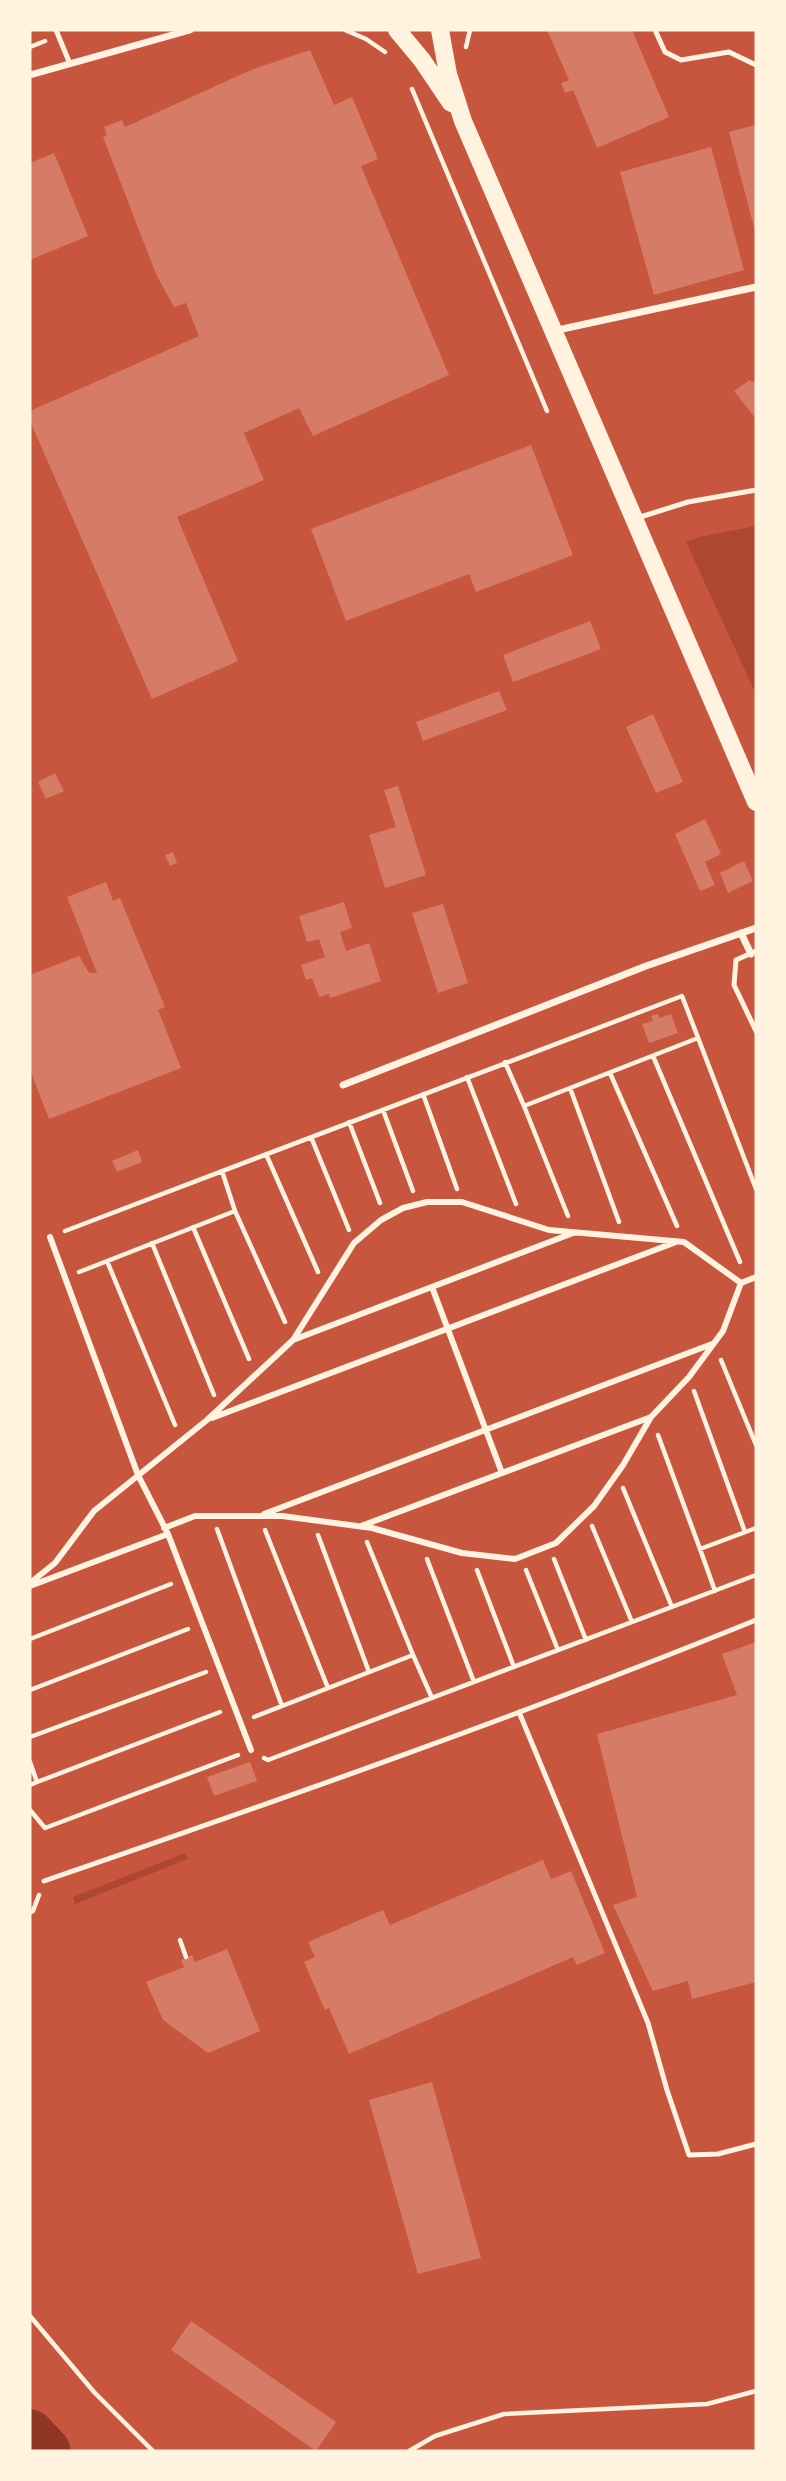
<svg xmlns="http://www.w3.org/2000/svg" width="786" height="2481" font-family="'Exo 2',sans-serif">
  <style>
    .green { fill: #ae4732 }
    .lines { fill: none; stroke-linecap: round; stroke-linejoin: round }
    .river { stroke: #8f3625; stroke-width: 47 }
    .building { fill: #d67c66 }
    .path { stroke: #fff3e0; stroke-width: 4.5 }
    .service { stroke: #fff3e0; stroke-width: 5 }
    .pedestrian { stroke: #fff3e0; stroke-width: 6 }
    .minor { stroke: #fff3e0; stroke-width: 7 }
    .primary { stroke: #fff3e0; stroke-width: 18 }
  </style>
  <rect width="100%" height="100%" fill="#c8553d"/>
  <path class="green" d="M756,526V694L686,542L699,537Z
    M185,1853L188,1859L75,1904L73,1897Z"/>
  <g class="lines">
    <path class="river" d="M30,2433L47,2451"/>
  </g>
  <path class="building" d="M547,30H632L669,117L597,148L573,90L565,93L561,83L569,80Z
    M310,50L334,105L352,97L378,159L361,166L449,375L313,436L299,408L244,433L264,480L177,517L238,661L152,699L30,421V411L199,336L186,303L174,307L156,274L103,137L107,135L104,127L122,120L125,127L251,70Z
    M755,125L756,130L755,231L729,132Z
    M711,147L744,270L654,295L620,172Z
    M54,153L88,236L30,260V163Z
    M750,380L752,383L756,380V419L734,391Z
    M531,445L573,555L476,592L469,574L346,621L311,529Z
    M590,621L601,649L513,682L503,655Z
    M499,691L507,710L423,741L416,722Z
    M653,714L683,782L656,793L626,727Z
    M55,773L64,791L46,799L38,782Z
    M398,786L426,875L385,888L369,835L396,827L384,790Z
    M705,819L721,854L705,862L715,885L700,891L675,834Z
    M173,852L177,863L170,866L165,855Z
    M744,861L753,881L728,893L720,873Z
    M106,882L113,901L120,898L165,1007L158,1010L181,1068L49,1119L30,1070V975L79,956L89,973H97L67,897Z
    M344,902L352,928L340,932L346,951L369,943L381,981L330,998L329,994L319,997L312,978L306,980L301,965L325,957L319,939L307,942L299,916Z
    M443,904L468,983L438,993L412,913Z
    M658,1014L660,1018L671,1014L678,1033L649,1043L642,1024L653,1021L651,1016Z
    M138,1150L142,1162L117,1172L112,1161Z
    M756,1642V1982L692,1999L688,1981L653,1991L613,1905L637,1897L597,1734L737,1695L722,1654Z
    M250,1762L257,1781L214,1796L207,1777Z
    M543,1860L551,1879L571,1871L605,1953L577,1965L573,1957L349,2054L329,2008L325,2010L304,1962L315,1957L308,1942L383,1910L390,1925Z
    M227,1949L260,2031L208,2053L163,2020L146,1982L184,1967L181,1960L192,1955L195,1962Z
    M432,2082L481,2258L418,2274L369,2100Z
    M191,2321L336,2422L316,2451L171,2350Z"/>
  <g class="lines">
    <path class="path" d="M345,30L366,39L385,52
      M30,47L45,41
      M466,47L470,30
      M412,89L547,411
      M653,1056L740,1262
      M505,1062L524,1106L698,1038
      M610,1073L677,1226
      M467,1077L516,1204
      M570,1088L619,1222
      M423,1094L457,1189
      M524,1106L568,1216
      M383,1110L413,1191
      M349,1122L380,1203
      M311,1137L349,1230
      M266,1154L318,1272
      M222,1171L235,1211
      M193,1227L249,1359
      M65,1231L682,996L756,1189
      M152,1243L214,1395
      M107,1261L175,1425
      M79,1272L235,1211L285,1322
      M721,1360L756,1445
      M694,1391L745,1532
      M658,1435L700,1549L756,1528
      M623,1488L672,1607
      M592,1526L632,1622
      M217,1529L282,1706
      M265,1530L328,1688
      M318,1535L369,1672
      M700,1549L715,1591
      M427,1559L474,1682
      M554,1559L586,1640
      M477,1570L514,1667
      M526,1570L558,1650
      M30,1639L171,1584
      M413,1655L432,1698
      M30,1690L188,1629
      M254,1717L413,1655L367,1542
      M30,1737L206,1672
      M264,1758L268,1760L756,1575
      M30,1762L37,1782L220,1712
      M30,1785L37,1782
      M30,1810L45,1828L238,1755
      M30,1912L33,1911L39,1895
      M180,1940L186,1957
      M30,2316L94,2392L153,2451
      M409,2451L435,2436L504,2414L707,2404L756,2391"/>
    <path class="service" d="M56,30L70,64
      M655,30L665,52L681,60L729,52L756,65
      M637,518L688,502L756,490
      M756,951L736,960L734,985L756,1031
      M519,1712L648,2023L667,2090L689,2155L718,2154L756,2144
      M44,1881C283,1799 522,1715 756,1620"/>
    <path class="pedestrian" d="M50,1237L138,1475L168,1534L251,1750
      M432,1287L502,1473
      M293,1340L573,1233
      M212,1418L676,1242
      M264,1514L712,1344
      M361,1526L651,1417
      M164,1528L195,1516H282L372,1528L462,1553L515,1559L556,1543L594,1506L623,1465L651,1417L689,1377L723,1331L741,1283
      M30,1583L55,1563L94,1511L207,1420L293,1340L354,1243L381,1220L403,1208L427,1202H462L549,1230L684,1242L741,1283L756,1277
      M30,1586L168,1534"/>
    <path class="minor" d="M30,75L190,30
      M553,331L756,287
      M741,933L751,954
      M343,1085L646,966L756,928"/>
    <path class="primary" d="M397,30L422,60L451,103
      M440,30L448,74L463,121L756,802"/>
  </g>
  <rect width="786" height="2481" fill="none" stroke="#fff3e0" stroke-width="63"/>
</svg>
